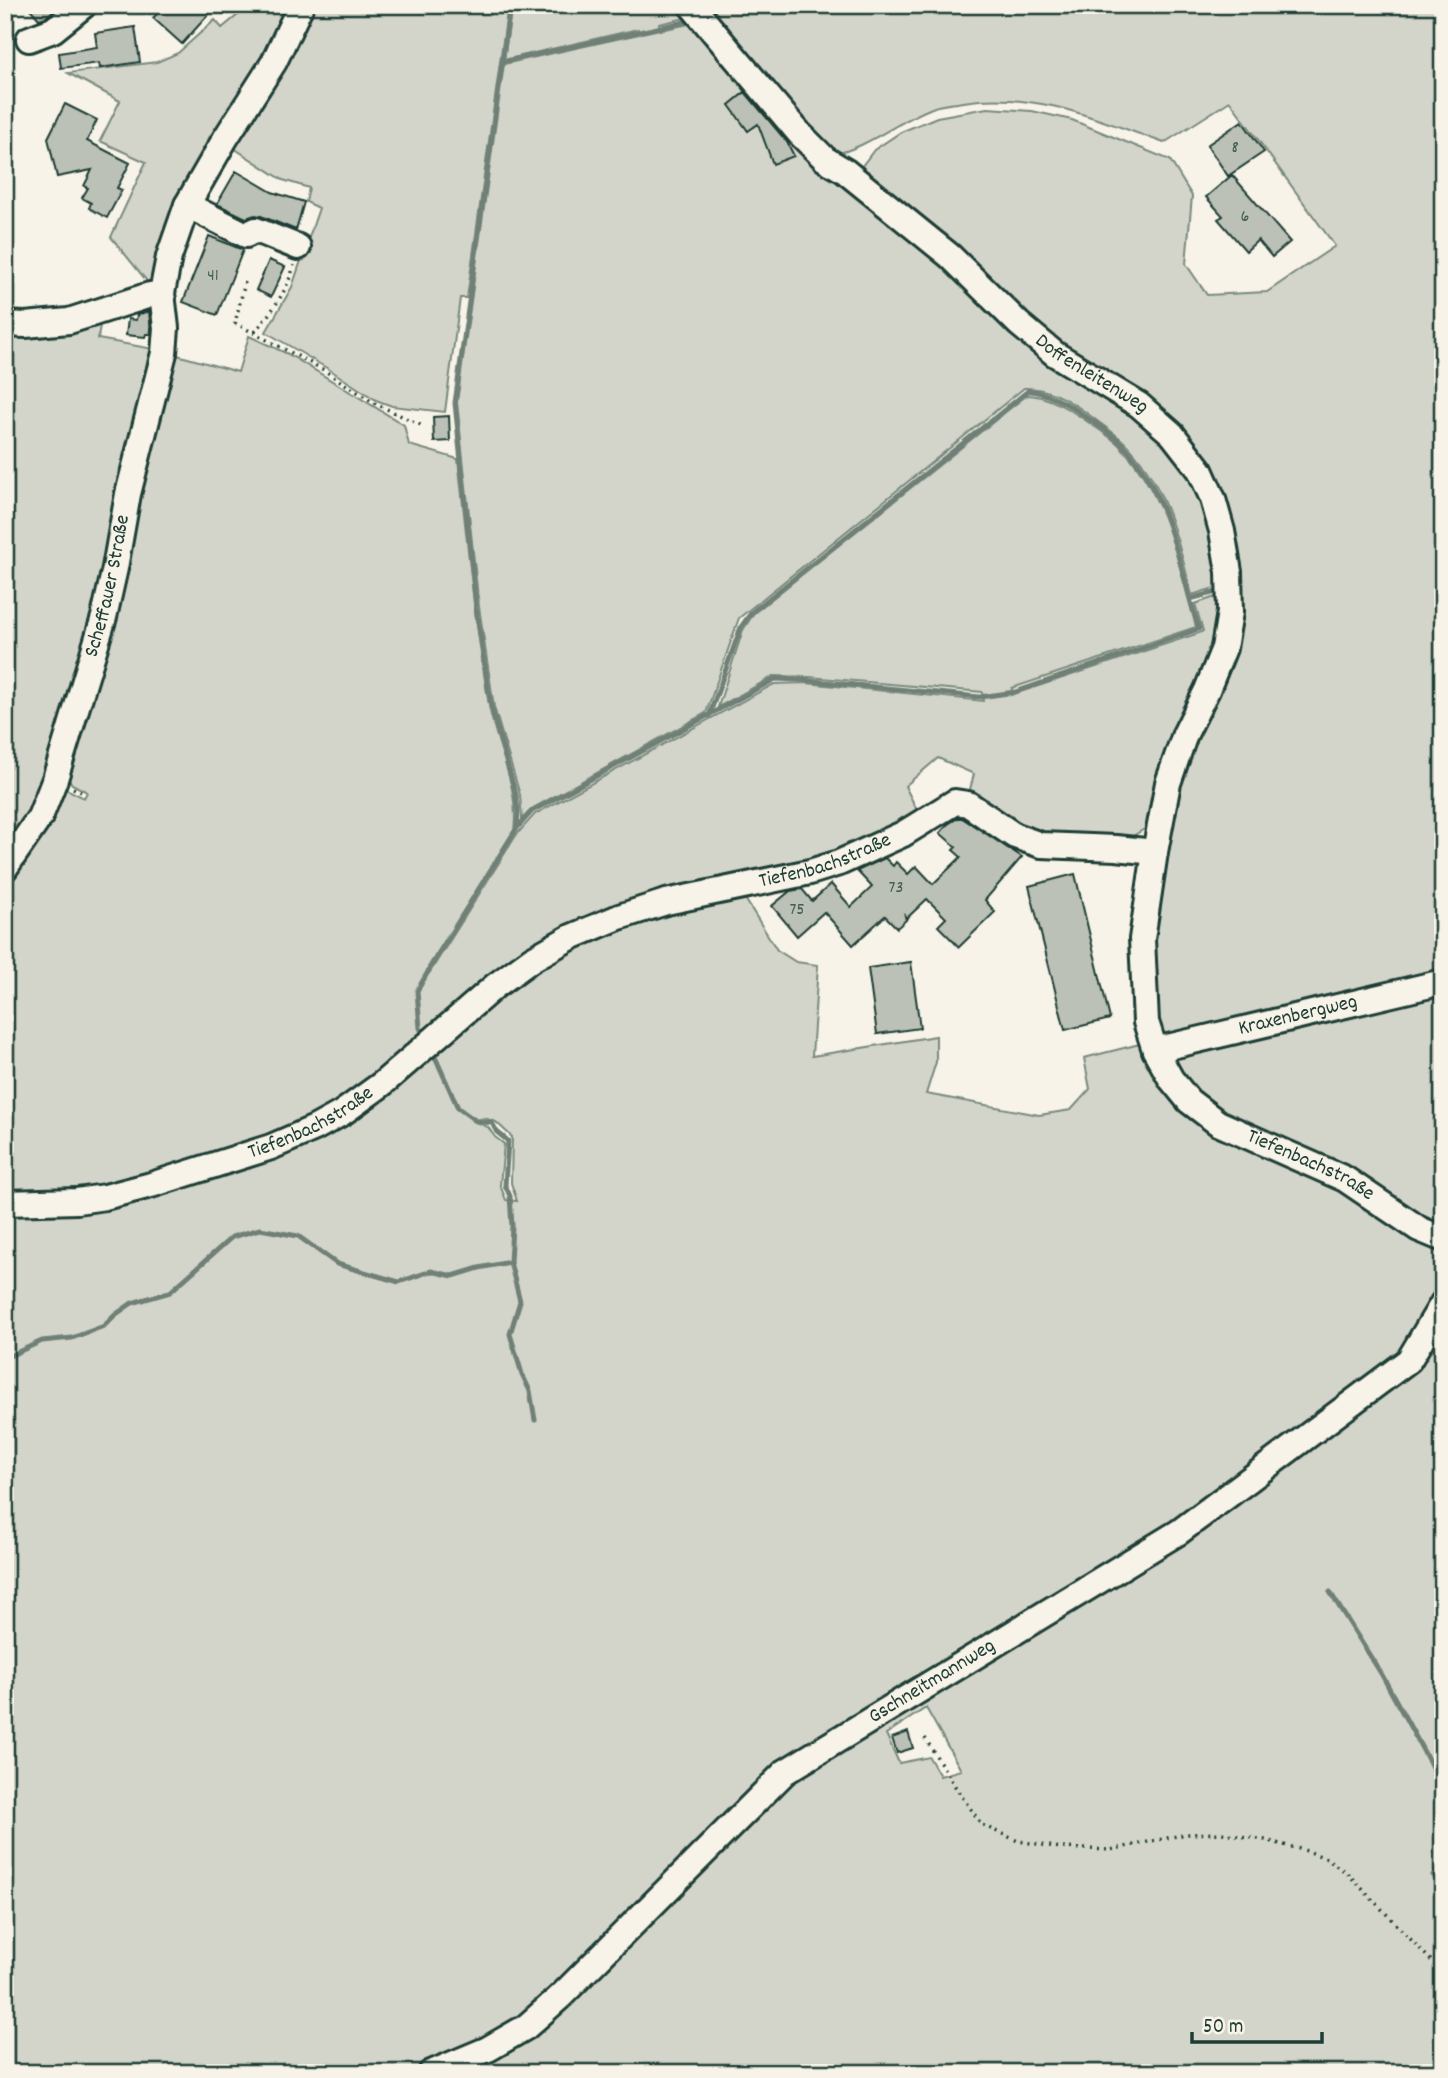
<svg xmlns="http://www.w3.org/2000/svg" width="1448" height="2078" font-family="Dekko,sans-serif">
  <style>
    .green { fill: #d3d5ca; stroke: #79897f; stroke-width: 2; fill-rule: evenodd }
    .lines { fill: none; stroke-linecap: round; stroke-linejoin: round }
    .stream { stroke: #6f8077; stroke-width: 5 }
    .building { fill: #bbc1b6; stroke: #1f3d34; stroke-width: 2 }
    .minor-casing { stroke: #1f3d34; stroke-width: 30 }
    .path { stroke: #1f3d34; stroke-width: 3.5; stroke-dasharray: 2 5; stroke-linecap: butt }
    .minor { stroke: #f7f3e8; stroke-width: 24 }
    .labels { text-anchor: middle; dominant-baseline: central; stroke-width: 7; stroke-linejoin: round; paint-order: stroke }
    .number-label { font-size: 18px; fill: #465e54 }
    .street-label { font-size: 21px; fill: #1f3d34; stroke: #f7f3e8 }
  </style>
  <rect width="100%" height="100%" fill="#f7f3e8"/>
  <filter id="ink" filterUnits="userSpaceOnUse"><feTurbulence type="fractalNoise" baseFrequency=".0143" numOctaves="2"/><feDisplacementMap in="SourceGraphic" scale="14" xChannelSelector="R" yChannelSelector="G"/><feConvolveMatrix kernelMatrix="1 2 1 2 8 2 1 2 1" color-interpolation-filters="sRGB"/></filter>
  <g filter="url(#ink)">
    <path class="green" d="M250,5H296L158,279L150,285L111,237L146,162L100,141L120,101L68,73L157,62L178,53L215,20L222,28Z
      M308,5H508L467,298H460L445,412L392,406L376,400L330,370L266,332L292,287L319,208L306,202L309,188L283,180L229,145Z
      M512,5H684L694,16L659,24L660,30L699,22L807,151L1131,406L1193,469L1224,585L1192,595C1178,540 1165,480 1122,440C1113,432 1102,425 1092,417C1073,402 1049,387 1024,388L739,618L706,713L533,808L522,819L520,795L494,707L479,607L457,402L504,64L639,34L638,29L504,60Z
      M699,5H1443V976L1176,1040L1159,1035L1148,980L1162,828L1232,643L1201,461L1068,357L861,173L862,166L874,150L901,132L937,117L987,108L1032,111L1072,120L1170,160L1192,196L1186,264L1207,295L1267,292L1335,246L1230,101L1164,143C1097,119 1037,91 963,102C953,104 941,104 932,108C898,121 866,149 831,155Z
      M101,317L98,339L159,350L105,587L43,793L5,857V328Z
      M249,336L288,354L404,425L409,445L458,459C467,541 475,623 489,705C496,747 520,787 514,830L428,967L430,972L517,834L535,814L774,684L806,683L983,701L982,692L809,677L774,676L718,707L743,630L754,613L1027,395C1046,395 1070,409 1085,420C1096,428 1110,436 1120,446C1166,493 1179,565 1196,627L1012,688L1011,695L1199,633L1203,631L1195,604L1224,594V617L1156,814L1146,828L1131,837L1042,838L968,797L974,774L938,758L905,786L920,816L829,859L621,911L337,1110L136,1184L5,1198V878L57,794L66,789L84,798L87,792L72,784L68,778L170,353L238,372Z
      M744,897L777,950L796,962L818,965L812,1056L936,1036V1062L926,1094L1039,1115L1071,1110L1090,1089L1084,1058L1144,1043L1174,1097L1329,1176L1443,1247V2073H443L546,2005L420,2073H5V1207L268,1152L495,992L617,923ZM484,1118L496,1122L512,1137L511,1183L517,1201L506,1200L500,1185L504,1144L495,1137L488,1127L473,1121ZM926,1708L961,1770L940,1776L929,1757L899,1763L886,1734Z
      M1443,987V1231L1211,1111L1167,1058Z"/>
    <g class="lines">
      <path class="stream" d="M510,5L455,403L476,608L491,707L516,795L518,812L517,828
        M502,62L694,20
        M709,716L741,627L751,613L1028,391C1042,390 1070,405 1082,414C1094,423 1110,432 1121,443C1163,485 1175,544 1190,599
        M425,1038L420,1028L417,991L437,956L517,828L532,811L775,679L803,680L980,697L1015,692L1199,629L1190,599L1224,590
        M432,1050L458,1108L476,1121L492,1123L497,1132L508,1141L505,1185L510,1196L512,1226L510,1262L520,1301L510,1334L522,1374L530,1391L535,1420
        M5,1358L42,1341L72,1338L104,1326L115,1315L132,1303L170,1292L232,1237L260,1229L298,1236L337,1264L399,1282L431,1271L453,1276L479,1268L510,1262
        M1330,1592L1382,1675L1438,1778L1443,1782
        M1433,1875L1443,1869"/>
    </g>
    <path class="building" d="M27,5H60L46,17L39,19Z
      M165,5H217L182,44L153,18Z
      M135,27L140,62L100,68L99,63L61,68L59,53L97,47L95,33Z
      M745,92L787,142L794,156L773,164L758,124L748,131L729,105Z
      M65,104L97,120L87,141L130,163L117,188L122,190L107,218L89,208L91,203L82,198L88,188L84,186L92,170L57,177L48,138Z
      M1242,121L1264,152L1228,176L1207,145Z
      M236,171L272,192L304,202L296,230L261,216L255,215L246,218L217,204Z
      M1232,175L1290,242L1272,257L1258,240L1246,251L1218,219L1223,216L1206,197Z
      M209,236L243,250L217,315L183,302Z
      M269,260L285,267L271,297L256,290Z
      M149,311L151,334H146L145,337L126,335L128,319L136,320L137,315Z
      M449,416L450,441L434,442L433,417Z
      M958,818H962L1022,857L985,900L995,912L959,947L938,926L946,918L927,899L907,918L905,916L906,920L897,928L885,916L853,945L824,912L797,936L772,906L790,891L802,889L812,901L831,884L851,907L872,887L857,871L885,858L893,866L896,862L908,874L916,866L933,884L961,857L953,850L956,847L940,833L948,824Z
      M1075,874L1110,1019L1065,1030L1029,886Z
      M911,962L920,1028L877,1034L868,968Z
      M908,1732L913,1748L897,1753L892,1738Z"/>
    <g class="lines">
      <defs>
        <g id="minor">
          <path id="s1" d="M691,5L799,133L825,159L845,171L950,256L1019,324L1055,354L1139,405L1172,434L1200,470L1213,499L1222,531L1229,572L1230,612L1224,648L1207,690L1185,734L1168,783L1155,852L1142,939L1146,1022L1155,1050L1171,1079L1189,1101L1218,1123L1345,1179L1419,1229L1443,1239"/>
          <path d="M29,39L53,30L84,5"/>
          <path d="M187,205L246,235L256,230L298,247"/>
          <path d="M5,324L25,325L69,321L150,295L162,293"/>
          <path id="s2" d="M5,868L40,817L55,779L104,617L115,568L128,494L164,353L166,328L162,293L169,257L187,205L225,139L274,62L301,5"/>
          <path id="s3" d="M1155,1050L1443,982"/>
          <path id="s4" d="M5,1203L77,1201L105,1197L151,1185L271,1147L315,1128L342,1113L382,1084L495,986L532,959L571,937L619,917L666,902L810,872L839,863L903,834L955,802L968,804L1015,836L1041,845L1116,848L1155,852"/>
          <path id="s5" d="M431,2073L488,2049L526,2027L561,1996L785,1772L1179,1532L1409,1360L1443,1303"/>
        </g>
      </defs>
      <use href="#minor" class="minor-casing"/>
      <path class="path" d="M245,282L235,323L322,369L374,403L423,426
        M255,332C272,311 287,292 294,265
        M73,788L85,794
        M925,1738L958,1791L982,1825L1018,1841L1061,1848L1110,1850L1186,1834L1222,1833L1265,1840L1307,1851L1326,1858L1347,1873L1443,1973"/>
      <use href="#minor" class="minor"/>
    </g>
  </g>
  <g class="labels">
    <g class="number-label">
      <text x="1235" y="148">8</text>
      <text x="1245" y="217">6</text>
      <text x="213" y="276">41</text>
      <text x="896" y="888">73</text>
      <text x="797" y="910">75</text>
    </g>
    <g class="street-label">
      <text stroke="none"><textPath href="#s1" startOffset="548">Doffenleitenweg</textPath></text>
      <text stroke="none"><textPath href="#s2" startOffset="303">Scheffauer Straße</textPath></text>
      <text stroke="none"><textPath href="#s4" startOffset="908">Tiefenbachstraße</textPath></text>
      <text stroke="none"><textPath href="#s3" startOffset="147">Kraxenbergweg</textPath></text>
      <text stroke="none"><textPath href="#s4" startOffset="320">Tiefenbachstraße</textPath></text>
      <text stroke="none"><textPath href="#s1" startOffset="1494">Tiefenbachstraße</textPath></text>
      <text stroke="none"><textPath href="#s5" startOffset="642">Gschneitmannweg</textPath></text>
    </g>
  </g>
  <rect width="1448" height="2078" fill="none" stroke="#f7f3e8" stroke-width="28"/>
  <rect x="14" y="14" width="1420" height="2050" fill="none" stroke="#1f3d34" stroke-width="2.5" filter="url(#ink)"/>
  <path d="M1192 2032v10h130v-10" fill="none" stroke="#1f3d34" stroke-width="3.5"/>
  <text x="1203" y="2032" font-size="21" fill="#1f3d34" stroke="#f7f3e8" stroke-width="5" paint-order="stroke">50 m</text>
</svg>
